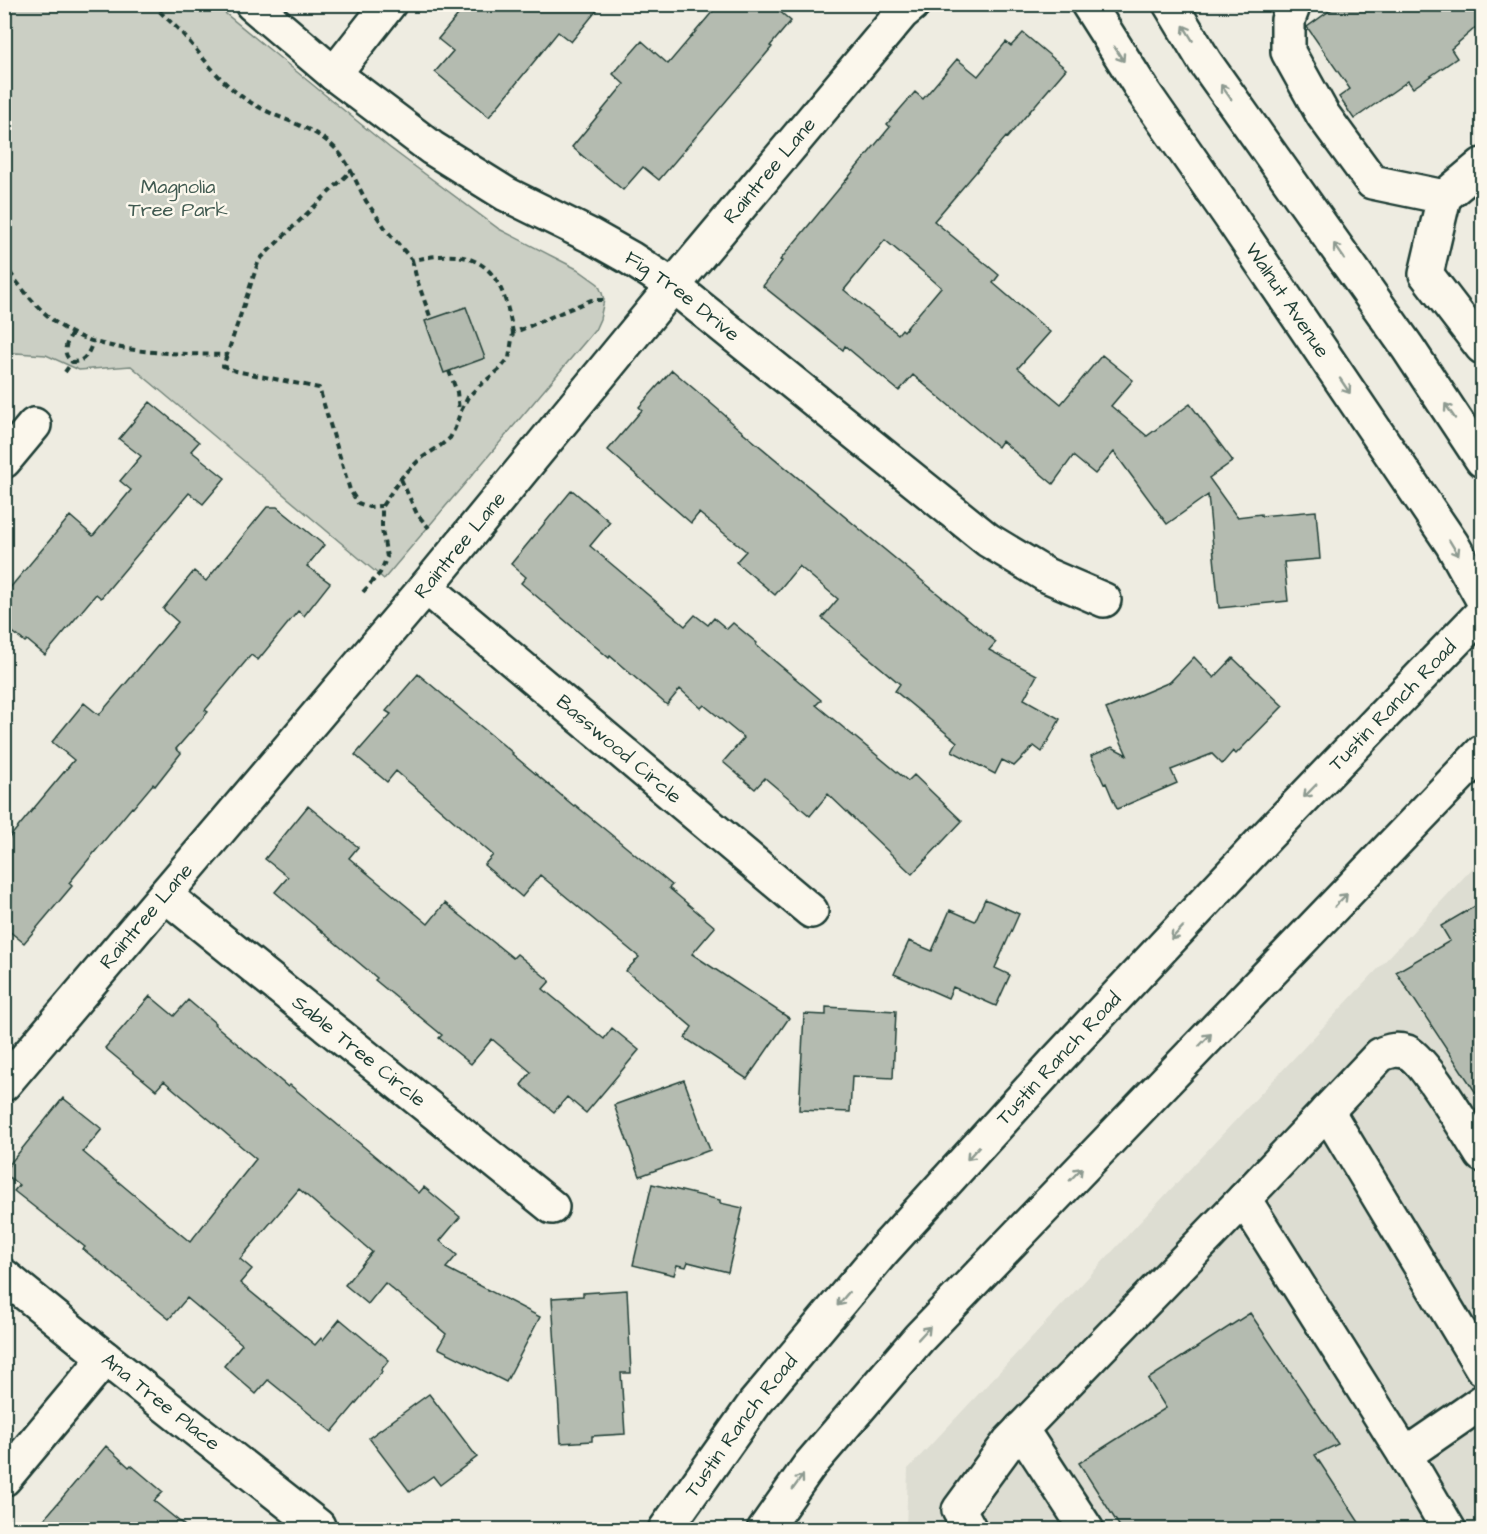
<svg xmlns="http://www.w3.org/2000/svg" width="1487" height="1534" font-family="'Architects Daughter',sans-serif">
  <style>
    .built { fill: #ddddd2 }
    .green { fill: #cbcfc4; stroke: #75867c; stroke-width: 1.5 }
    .building { fill: #b4bbb0; stroke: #1f3d34; stroke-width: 1.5; fill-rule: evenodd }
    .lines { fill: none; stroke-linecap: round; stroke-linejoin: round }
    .minor-casing { stroke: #1f3d34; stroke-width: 38 }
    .major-casing { stroke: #1f3d34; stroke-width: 38 }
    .path { stroke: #1f3d34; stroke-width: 4; stroke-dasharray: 6 4.5; stroke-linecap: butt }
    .minor { stroke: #fbf7ec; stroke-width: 33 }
    .major { stroke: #fbf7ec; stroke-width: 33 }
    .oneway { stroke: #8d9a90 }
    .labels { text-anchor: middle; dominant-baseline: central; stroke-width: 5; stroke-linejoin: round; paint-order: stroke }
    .street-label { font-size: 20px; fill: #1f3d34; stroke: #fbf7ec }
    .park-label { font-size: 20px; fill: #415a51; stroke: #fbf7ec }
  </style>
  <rect width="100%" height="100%" fill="#eeece1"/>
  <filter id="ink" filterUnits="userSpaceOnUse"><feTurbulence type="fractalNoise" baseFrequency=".0167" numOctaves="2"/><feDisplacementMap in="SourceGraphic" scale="12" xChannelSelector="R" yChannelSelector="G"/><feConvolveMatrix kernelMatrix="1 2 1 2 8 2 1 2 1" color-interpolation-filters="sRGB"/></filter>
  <g filter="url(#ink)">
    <path class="built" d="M1482,858V1529L906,1530L908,1469Z"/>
    <path class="green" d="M4,5H215L390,148L499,229L577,269L598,284L602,293L604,300L600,319L595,330L384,579L131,366L79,370L46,355L16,353L5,357Z"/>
    <path class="building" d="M467,4H602L571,42L558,32L489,117L435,72L453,51L438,39Z
      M719,4H771L791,21L770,46L772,47L659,180L643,167L623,190L572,147L624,84L613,74L642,41L668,64Z
      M1339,4H1482V22L1451,49L1457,58L1413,88L1408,81L1354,119L1339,97L1350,89L1307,27Z
      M1023,33L1066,69L1007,138L1006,137L934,221L999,275L993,283L1050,332L1018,368L1061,404L1102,355L1133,380L1111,406L1147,436L1190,404L1233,461L1209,478L1237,517L1261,514V516L1316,511L1320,559L1284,562L1288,601L1219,608L1208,495L1167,524L1114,452L1095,474L1073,456L1053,484L1002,441L998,447L913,375L899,391L845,346L843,350L763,286L782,261L780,260L890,127L887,124L915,92L923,99L957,59L978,76L1006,42L1011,46ZM885,240L941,287L904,331L902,329L898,334L844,290Z
      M466,307L485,358L444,373L425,321Z
      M672,370L728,418L727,419L996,642L989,650L1037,675L1024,699L1060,719L1042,752L1034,746L1014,766L1002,760L995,774L952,751L957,742L895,691L900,684L822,618L838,599L799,566L775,595L736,562L746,551L699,513L691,523L608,450L642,410L639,407Z
      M150,402L199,442L191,451L225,478L203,504L189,493L101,598L96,594L45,655L27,640L25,642L4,625V595L70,516L93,536L131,490L120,481L141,456L119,439Z
      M572,490L610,522L590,546L685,626L695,615L708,625L714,618L727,629L733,623L757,643L756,645L821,700L816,705L908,781L914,775L962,821L912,874L828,794L810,816L765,778L755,789L723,762L744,738L704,705L701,708L680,689L667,705L610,656L609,658L521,583L526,577L511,564Z
      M267,507H277L324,545L307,566L330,583L304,616L298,611L258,660L251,655L205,710L208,712L176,749L181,753L155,786L153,784L133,808L132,807L69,883L72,886L24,943L4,927V844L74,760L52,742L84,703L99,715L178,622L163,609L194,571L206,581Z
      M1194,657L1214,678L1233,658L1283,706L1236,754L1233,751L1222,764L1212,754L1171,770L1177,783L1117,809L1106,783L1104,784L1091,756L1112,747L1127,755L1106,709L1170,682Z
      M418,674L484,729L513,753L512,754L574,806L575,805L608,832L672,885L669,888L715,927L692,954L789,1018L747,1079L685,1038L692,1027L626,971L639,957L540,875L522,897L484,865L493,855L396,771L387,782L355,755L391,714L386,711Z
      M308,806L358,847L349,858L428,924L445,903L513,958L517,954L550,981L543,989L604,1039L612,1028L639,1050L586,1113L567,1097L554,1112L521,1085L531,1072L492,1039L471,1064L439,1038L442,1035L375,980L377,978L275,892L288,877L265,859Z
      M985,899L1019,914L995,968L1010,975L996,1006L953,987L948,998L894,974L909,941L932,951L950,910L975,921Z
      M1482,902V1102L1396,972L1450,941L1441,926Z
      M150,996L174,1016L188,1000L215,1023L214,1024L288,1087L290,1085L419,1193L424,1187L460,1217L440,1241L457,1255L446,1268L540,1317L506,1382L438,1348L446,1334L385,1283L368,1304L345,1285L372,1252L299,1189L240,1259L252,1269L240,1283L315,1345L321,1338L323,1340L340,1319L389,1360L381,1370L382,1372L332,1432L268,1380L256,1394L224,1366L242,1344L187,1298L169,1319L83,1249L85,1247L14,1191L19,1185L4,1173V1171L63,1098L102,1129L83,1152L190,1242L256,1159L164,1081L156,1090L105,1048Z
      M826,1007L896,1011L893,1078L852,1076L850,1112L799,1110L804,1014L826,1015Z
      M684,1080L710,1150L640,1176L614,1105Z
      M652,1184L720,1200V1203L743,1208L728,1272L688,1262L686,1267L677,1265L674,1275L633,1265Z
      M627,1290L631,1373H621L625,1434L592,1436V1441L561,1443L552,1298L583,1296V1293Z
      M1250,1313L1338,1444L1315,1455L1364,1530H1122L1079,1463L1166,1408L1148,1379Z
      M429,1394L477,1457L440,1485L433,1476L410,1492L369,1438Z
      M106,1446L129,1467L131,1465L163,1492L154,1501L190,1530H35Z"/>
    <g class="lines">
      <defs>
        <g id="minor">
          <path id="s1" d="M252,4L334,74L432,148L506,194L591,236L630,258L673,286L988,540L1046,575L1104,600"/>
          <path d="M1294,4L1288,20V52L1323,115L1372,182L1444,197L1426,274L1482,347"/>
          <path d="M334,74L389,4"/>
          <path d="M1444,197L1482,165"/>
          <path d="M4,461L34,425"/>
          <path id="s2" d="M426,587L811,911"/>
          <path id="s3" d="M165,895L552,1207"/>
          <path id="s4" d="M4,1084L426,587L673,286L902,13L913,4"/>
          <path d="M1327,1111L1482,1368"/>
          <path d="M1244,1199L1380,1055C1390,1050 1397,1049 1407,1052C1424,1059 1470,1136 1482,1155"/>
          <path id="s5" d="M4,1276L105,1358L318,1526"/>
          <path d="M1021,1429L1087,1530"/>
          <path d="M1405,1455L1482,1402"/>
          <path d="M4,1479L105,1358"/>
          <path d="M970,1530L959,1510L1009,1442L1244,1199L1405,1455L1449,1530"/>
        </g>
        <g id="major">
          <path id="s6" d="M1088,4L1145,94L1230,216L1452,544L1482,598"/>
          <path d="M1170,4L1205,62L1408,348L1482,460"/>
          <path id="s7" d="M665,1530L755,1403L882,1252L1056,1061L1267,836L1482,613"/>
          <path d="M764,1530L809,1466L919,1338L1482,752"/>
        </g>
      </defs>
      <use href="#minor" class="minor-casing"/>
      <use href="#major" class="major-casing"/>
      <path class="path" d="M152,4C161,13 170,21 179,30C203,56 219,83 250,102C288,126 329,126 351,171
        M412,260L417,280L431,319
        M4,264C21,289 45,319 72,333C113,354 181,354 227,355L259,260L351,171L366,201L388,232L412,260C421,259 431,256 440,256C493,252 505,288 513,333
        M72,333C66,344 61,353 72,362C85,362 89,353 93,341
        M227,355L223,366L236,371L319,388L350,490L358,503L369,507L381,506
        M449,371L457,392L459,411
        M65,372L72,362
        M401,479L417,514L429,528
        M363,592L380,573L387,557L382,530V506L401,478L420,459L440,446L450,438L455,428L460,413L468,397L479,386L499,370L509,358L513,333L591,300H604"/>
      <use href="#minor" class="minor"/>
      <use href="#major" class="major"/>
    </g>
    <defs><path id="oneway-shaft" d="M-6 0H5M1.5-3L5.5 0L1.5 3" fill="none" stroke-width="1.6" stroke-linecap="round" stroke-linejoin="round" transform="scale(1.5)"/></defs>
    <g class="oneway">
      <use href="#oneway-shaft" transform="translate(1188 33) rotate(-121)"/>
      <use href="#oneway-shaft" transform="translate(1119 54) rotate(57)"/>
      <use href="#oneway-shaft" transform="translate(1226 92) rotate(-125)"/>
      <use href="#oneway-shaft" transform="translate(1339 251) rotate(-125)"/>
      <use href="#oneway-shaft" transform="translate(1345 386) rotate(56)"/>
      <use href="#oneway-shaft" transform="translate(1450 411) rotate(-124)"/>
      <use href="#oneway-shaft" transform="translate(1454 548) rotate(59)"/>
      <use href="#oneway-shaft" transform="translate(1310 791) rotate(134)"/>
      <use href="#oneway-shaft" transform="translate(1341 900) rotate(-46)"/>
      <use href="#oneway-shaft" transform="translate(1177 933) rotate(133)"/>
      <use href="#oneway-shaft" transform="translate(1205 1040) rotate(-46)"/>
      <use href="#oneway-shaft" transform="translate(973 1153) rotate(132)"/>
      <use href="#oneway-shaft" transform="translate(1076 1174) rotate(-46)"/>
      <use href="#oneway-shaft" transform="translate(843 1299) rotate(130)"/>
      <use href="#oneway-shaft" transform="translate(924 1333) rotate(-47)"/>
      <use href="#oneway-shaft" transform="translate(798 1482) rotate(-54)"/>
    </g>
  </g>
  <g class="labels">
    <g class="street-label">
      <text stroke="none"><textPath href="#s4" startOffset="1192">Raintree Lane</textPath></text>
      <text stroke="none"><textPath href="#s1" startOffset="522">Fig Tree Drive</textPath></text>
      <text stroke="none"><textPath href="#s6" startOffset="357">Walnut Avenue</textPath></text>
      <text stroke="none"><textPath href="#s4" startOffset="706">Raintree Lane</textPath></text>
      <text stroke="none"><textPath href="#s7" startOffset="1101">Tustin Ranch Road</textPath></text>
      <text stroke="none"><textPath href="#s2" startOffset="252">Basswood Circle</textPath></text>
      <text stroke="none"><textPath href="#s4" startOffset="220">Raintree Lane</textPath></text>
      <text stroke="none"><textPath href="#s3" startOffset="249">Sable Tree Circle</textPath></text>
      <text stroke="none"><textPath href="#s7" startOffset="615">Tustin Ranch Road</textPath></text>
      <text stroke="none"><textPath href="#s5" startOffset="201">Ana Tree Place</textPath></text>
      <text stroke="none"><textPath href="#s7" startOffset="129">Tustin Ranch Road</textPath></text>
    </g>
    <g class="park-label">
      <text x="178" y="187">Magnolia<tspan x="178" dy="23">Tree Park</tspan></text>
    </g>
  </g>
  <rect width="1487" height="1534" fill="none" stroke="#fbf7ec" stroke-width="24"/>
  <rect x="12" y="12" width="1463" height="1510" fill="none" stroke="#1f3d34" stroke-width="2" filter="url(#ink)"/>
</svg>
